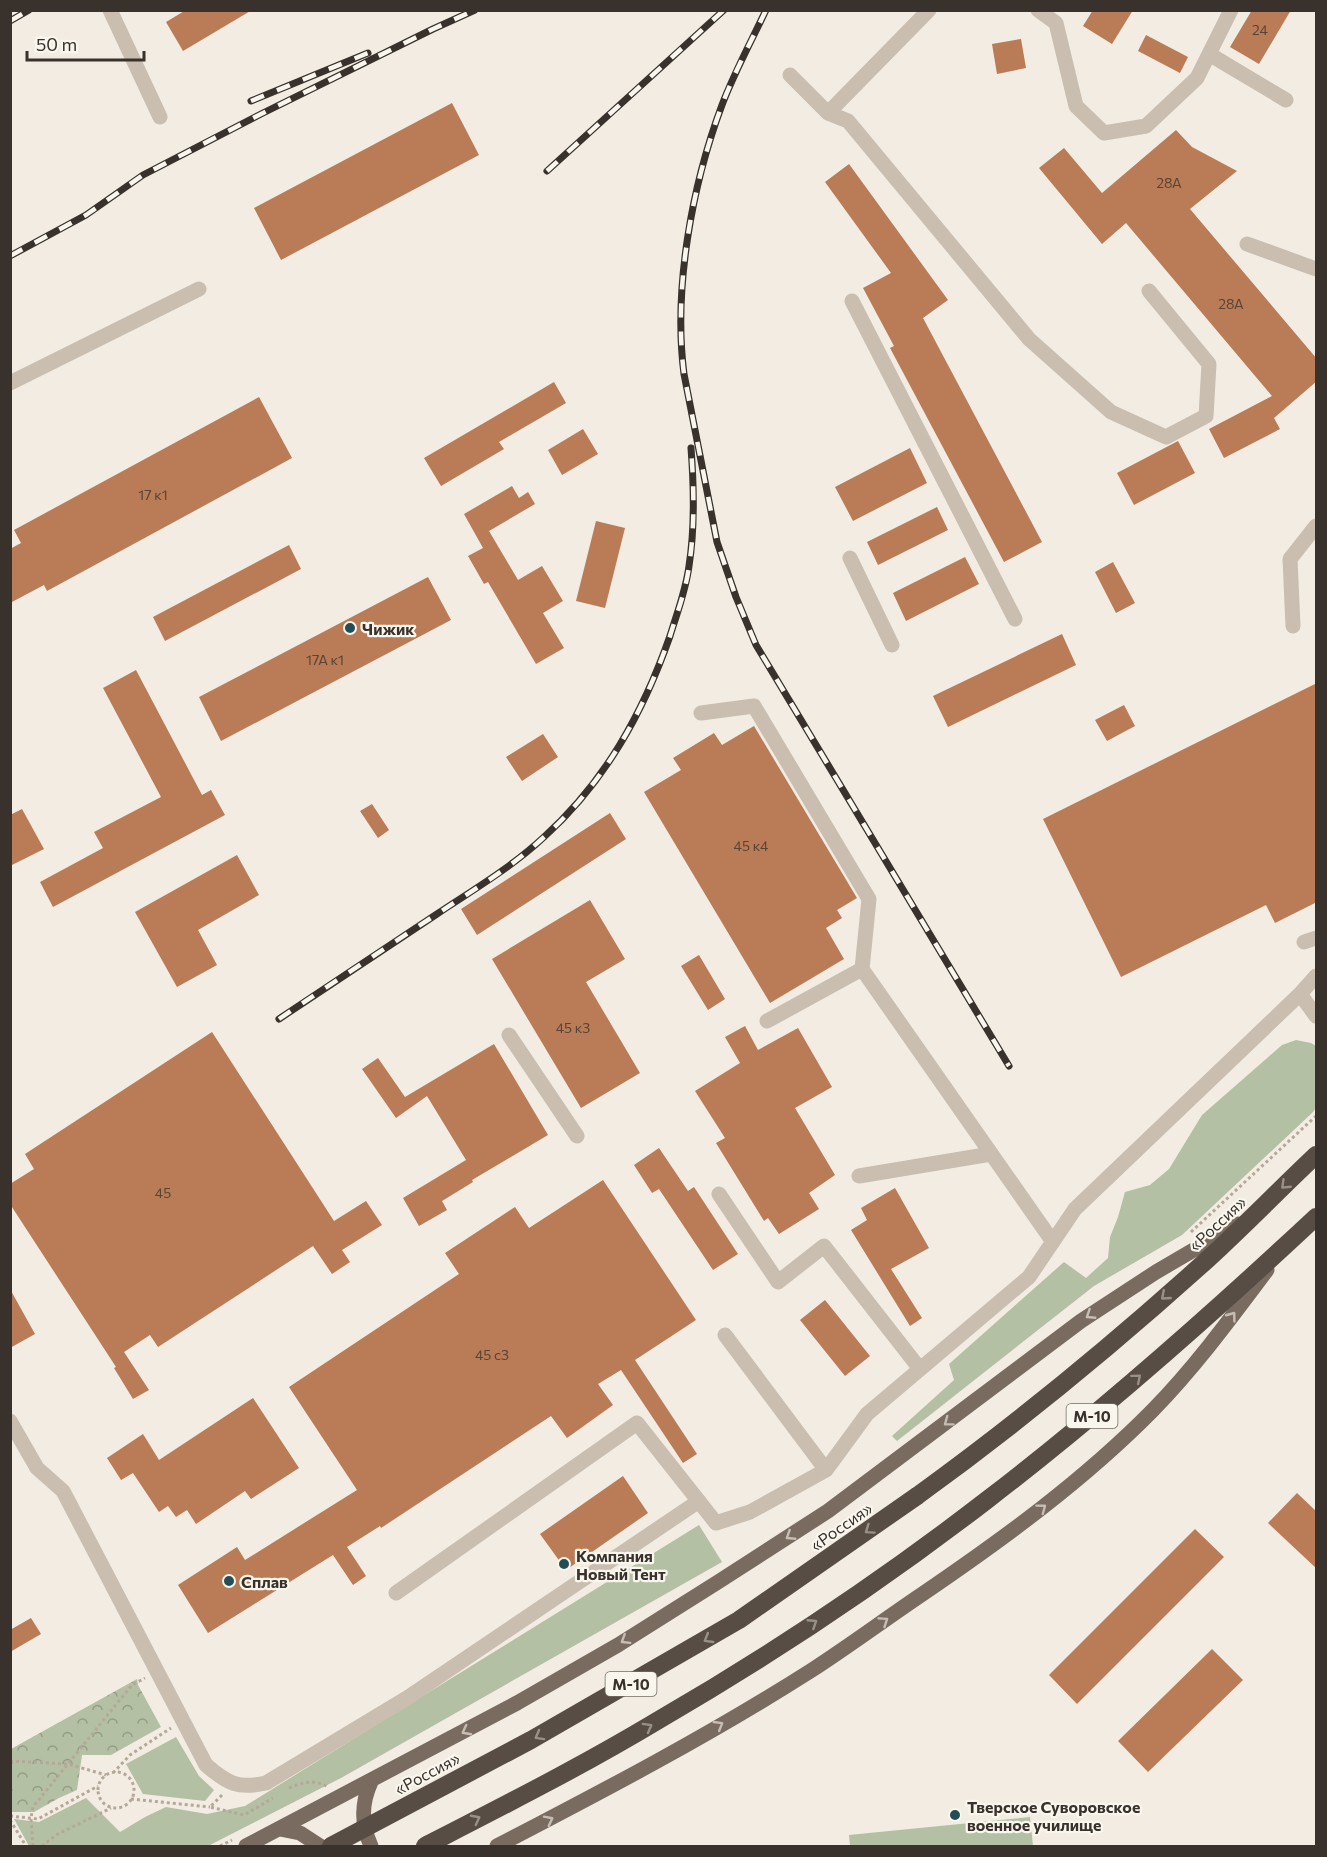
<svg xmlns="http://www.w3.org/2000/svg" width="1327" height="1857" font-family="Commissioner,sans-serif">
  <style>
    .green { fill: #b3c0a3 }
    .forest { fill: url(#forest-crowns) }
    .building { fill: #ba7b57 }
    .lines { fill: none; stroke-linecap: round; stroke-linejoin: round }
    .path { stroke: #b5a899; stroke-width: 3; stroke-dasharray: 3 3; stroke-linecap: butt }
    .minor { stroke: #c9beaf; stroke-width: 15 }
    .major { stroke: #796b5f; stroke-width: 15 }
    .highway { stroke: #584d44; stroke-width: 18 }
    .rail-casing { stroke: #38312c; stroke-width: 7 }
    .rail { stroke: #f9f6ee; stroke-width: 4.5; stroke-dasharray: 14; stroke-linecap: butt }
    .highway-bridge { stroke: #584d44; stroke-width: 18 }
    .oneway { stroke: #989188 }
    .oneway2 { stroke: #c6beb5 }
    .poi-dot { fill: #254d56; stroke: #f9f6ee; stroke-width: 2 }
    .labels { text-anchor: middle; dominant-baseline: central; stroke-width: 4.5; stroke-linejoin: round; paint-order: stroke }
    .number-label { font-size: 14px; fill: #584437 }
    .shield { fill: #f9f6ee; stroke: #726c66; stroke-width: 1.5 }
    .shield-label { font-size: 15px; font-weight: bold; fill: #38312c }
    .poi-label { font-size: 16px; font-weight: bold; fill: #38312c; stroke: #f9f6ee; text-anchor: start }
    .street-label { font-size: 16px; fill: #38312c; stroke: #f9f6ee }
  </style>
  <defs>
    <pattern id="forest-crowns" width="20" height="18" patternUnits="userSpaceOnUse" patternTransform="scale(1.5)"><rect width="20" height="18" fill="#b3c0a3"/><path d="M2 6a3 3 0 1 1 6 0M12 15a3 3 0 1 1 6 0" fill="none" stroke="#939d85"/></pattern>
  </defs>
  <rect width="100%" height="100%" fill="#f2ece2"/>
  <path class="green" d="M1296,1040L1311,1043L1316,1046V1108L1312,1113L1182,1235L1094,1286L897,1441L892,1436L954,1380L949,1364L1064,1262L1086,1278L1108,1258L1110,1237L1118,1217L1125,1192L1150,1185L1169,1169L1202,1115L1282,1045Z
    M699,1525L722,1562L341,1778L208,1846H29L14,1819L39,1822L86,1798L120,1832L145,1817L166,1807L207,1814L245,1806Z
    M176,1737L199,1776L214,1790L205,1801L143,1794L126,1764Z
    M1030,1817L1033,1846H850L849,1835Z"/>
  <path class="forest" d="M137,1679L138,1685L161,1727L111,1755H82L77,1790L59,1798L34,1812H11V1749Z"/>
  <path class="building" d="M186,10H252L183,51L166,22Z
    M1093,10H1133L1112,44L1083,26Z
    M1252,10H1291L1259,64L1230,47Z
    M1146,35L1188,57L1180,73L1138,51Z
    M1021,39L1026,68L997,74L992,44Z
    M452,103L479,155L281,260L254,208Z
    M1176,130L1192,147L1237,171L1190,209L1317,359V381L1274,418L1280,429L1224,458L1209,429L1272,396L1126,223L1102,244L1039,168L1064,148L1102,193Z
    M849,164L948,300L923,318L1042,542L1004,562L890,348L894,346L863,288L891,273L825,182Z
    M554,382L566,403L499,442L504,449L441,486L424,458Z
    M259,397L292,458L47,591L44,585L10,603V549L21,543L14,530Z
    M583,429L598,454L562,475L548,450Z
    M1178,441L1195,473L1134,505L1117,473Z
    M910,448L927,483L853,521L835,487Z
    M512,486L519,498L528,492L535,504L489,531L518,580L542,566L563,601L543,613L564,648L536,664L488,582L484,584L468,556L483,548L464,514Z
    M937,507L948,530L878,565L867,542Z
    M596,521L625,528L605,608L576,601Z
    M289,545L301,569L165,641L153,617Z
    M965,557L979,584L906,621L893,593Z
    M1113,562L1135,603L1116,613L1095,572Z
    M428,577L451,620L221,741L199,697Z
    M1062,634L1076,665L948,727L933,696Z
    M136,670L202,795L211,790L225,815L53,907L40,882L103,848L94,832L161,797L103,688Z
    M1317,683V902L1275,923L1266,905L1121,977L1043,819Z
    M1124,705L1135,726L1107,741L1095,720Z
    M754,726L857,898L837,910L842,918L826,928L844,959L770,1003L644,792L681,770L673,758L714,733L722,745Z
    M543,734L558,757L522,781L506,757Z
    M372,804L389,830L378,838L360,811Z
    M22,809L44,849L10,866V815Z
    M610,813L626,839L477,935L461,909Z
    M237,855L259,895L198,930L217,965L177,987L135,912Z
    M590,900L625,959L586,982L640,1073L581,1108L492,959Z
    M699,955L725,999L708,1010L681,966Z
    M745,1026L758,1050L798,1028L832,1087L795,1108L835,1175L809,1193L819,1209L779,1234L768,1218L764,1221L716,1143L725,1138L695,1091L740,1063L725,1037Z
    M212,1032L334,1221L366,1201L382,1225L342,1250L350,1262L332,1274L313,1246L158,1347L150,1335L124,1352L149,1390L133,1399L114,1368L116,1367L10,1204V1184L34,1169L25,1154Z
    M494,1044L548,1135L472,1180L473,1182L442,1201L447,1210L419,1226L403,1198L466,1160L427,1096L396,1118L362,1069L378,1058L405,1097Z
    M659,1148L688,1191L694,1187L738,1254L713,1270L659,1189L652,1193L634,1165Z
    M603,1180L696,1320L635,1360L697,1454L683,1463L621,1370L598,1384L613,1405L567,1438L551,1416L381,1528L380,1526L347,1547L366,1576L353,1585L333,1555L208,1633L178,1585L237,1547L245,1560L357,1490L289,1387L459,1274L445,1253L515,1207L529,1228Z
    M895,1188L929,1248L891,1269L922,1318L910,1326L851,1230L867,1220L861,1208Z
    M10,1289L35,1334L10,1348Z
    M825,1300L870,1356L845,1376L800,1320Z
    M253,1398L299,1468L251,1499L245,1491L196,1524L187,1510L176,1517L168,1506L159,1512L133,1473L121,1480L107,1458L143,1434L159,1460Z
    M623,1476L648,1513L566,1570L540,1534Z
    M1297,1493L1317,1512V1569L1268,1523Z
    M1195,1529L1224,1557L1077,1704L1049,1675Z
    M31,1618L41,1634L10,1652V1630Z
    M1212,1649L1243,1680L1148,1772L1118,1741Z"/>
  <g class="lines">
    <path class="path" d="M1191,1232L1316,1116
      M10,1761L68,1764L106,1775
      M98 1790a18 18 0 1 1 36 0a18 18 0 1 1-36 0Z
      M113,1773L130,1755L171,1728
      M289,1788C303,1782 315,1779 328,1787
      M222,1795L210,1807L244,1815L273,1798
      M131,1799L210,1807
      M10,1816L38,1819L98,1786
      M10,1820L26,1846
      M33,1846L31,1818L33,1807L132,1685L145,1678
      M42,1846L56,1835L111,1808
      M220,1846L232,1840"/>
    <path class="minor" d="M110,10L160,117
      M1038,10L1056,23L1076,106L1104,133L1146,126L1197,78L1231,10
      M1209,54L1286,100
      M790,75L828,113L848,121L1029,339L1111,412L1166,437L1206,416L1209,364L1149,291
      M828,113L929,10
      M1247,244L1316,269
      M852,301L1015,619
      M10,383L199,289
      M850,558L892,645
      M1293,626L1290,559L1316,526
      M701,713L754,706L869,899L862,969
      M1304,942L1316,938
      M1300,994L1316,1016
      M767,1021L862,969L1053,1242
      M509,1035L577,1136
      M859,1176L991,1154
      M719,1194L778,1282L824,1246L920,1369
      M725,1335L826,1470
      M10,1421L37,1468L63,1491L206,1765C228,1784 238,1789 266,1783L407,1698L699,1501
      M396,1593L637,1423L716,1523L750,1512L826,1470L867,1414L1029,1277L1075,1209L1300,994L1316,976"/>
    <path class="major" d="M280,1829L300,1833L320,1846
      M246,1846L517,1703L618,1645L718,1582L828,1511L1081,1321L1156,1272L1238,1224
      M371,1846C361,1824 361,1804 371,1782
      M497,1846C603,1791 710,1735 812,1670C849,1646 884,1620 921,1595C1003,1539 1083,1481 1153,1410C1195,1367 1231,1318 1267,1270"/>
    <path class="highway" d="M917,1496C1018,1423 1115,1343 1208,1259C1245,1225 1280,1189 1316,1155
      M425,1846C503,1806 582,1766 657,1721C771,1655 882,1581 987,1500C1102,1412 1210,1316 1316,1217"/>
    <defs>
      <path id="rail" d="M766,10C751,42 734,73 722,105C692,185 673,289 684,374L717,542L736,597L756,645L1009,1066
        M10,21L29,10
        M251,101L368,53
        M547,171L724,10
        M10,256L86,215L143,175L261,114L433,29L475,10
        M279,1019C331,984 384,949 437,914C473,890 512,867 544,837C605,782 643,713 670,636C677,613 686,590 689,566C695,528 694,487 691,448"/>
    </defs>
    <use href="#rail" class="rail-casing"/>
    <use href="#rail" class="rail"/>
    <path class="highway-bridge" d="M331,1846L531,1740L739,1620L917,1496"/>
  </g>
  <defs><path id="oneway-chevron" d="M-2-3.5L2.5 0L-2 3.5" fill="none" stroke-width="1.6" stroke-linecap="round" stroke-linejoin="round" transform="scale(1.5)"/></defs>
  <g class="oneway">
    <use href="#oneway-chevron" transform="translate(1285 1185) rotate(136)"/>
    <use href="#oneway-chevron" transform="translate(1165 1296) rotate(139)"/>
    <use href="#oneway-chevron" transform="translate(1137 1378) rotate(-40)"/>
    <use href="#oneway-chevron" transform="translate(869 1530) rotate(145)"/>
    <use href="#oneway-chevron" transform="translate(813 1623) rotate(-33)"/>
    <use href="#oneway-chevron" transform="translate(708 1639) rotate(149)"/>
    <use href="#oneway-chevron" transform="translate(648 1727) rotate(-29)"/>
    <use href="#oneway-chevron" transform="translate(539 1736) rotate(151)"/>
    <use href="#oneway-chevron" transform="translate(476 1819) rotate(-28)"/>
  </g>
  <g class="oneway2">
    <use href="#oneway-chevron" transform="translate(1090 1315) rotate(147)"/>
    <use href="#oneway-chevron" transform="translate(1232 1316) rotate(-53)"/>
    <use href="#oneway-chevron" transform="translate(948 1422) rotate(143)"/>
    <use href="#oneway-chevron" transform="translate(1042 1508) rotate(-37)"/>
    <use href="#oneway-chevron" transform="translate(790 1536) rotate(147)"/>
    <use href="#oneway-chevron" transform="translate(884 1621) rotate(-34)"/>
    <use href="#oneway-chevron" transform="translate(625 1640) rotate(148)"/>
    <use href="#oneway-chevron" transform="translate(719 1725) rotate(-31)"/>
    <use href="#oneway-chevron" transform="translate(466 1731) rotate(152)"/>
    <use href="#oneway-chevron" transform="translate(549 1820) rotate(-27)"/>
  </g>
  <g class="poi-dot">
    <circle cx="350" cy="628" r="6"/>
    <circle cx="564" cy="1564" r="6"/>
    <circle cx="229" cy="1581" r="6"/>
    <circle cx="955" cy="1815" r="6"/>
  </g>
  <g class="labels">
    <g class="number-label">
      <text x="1260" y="29">24</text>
      <text x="1169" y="182">28А</text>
      <text x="1231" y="303">28А</text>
      <text x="153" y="494">17 к1</text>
      <text x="325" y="659">17А к1</text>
      <text x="751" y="845">45 к4</text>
      <text x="573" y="1027">45 к3</text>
      <text x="163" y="1192">45</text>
      <text x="492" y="1354">45 с3</text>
    </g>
    <g class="shield">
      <rect x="1066.5" y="1404" width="51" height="24" rx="4.5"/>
      <rect x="605.5" y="1672" width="51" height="24" rx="4.5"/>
    </g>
    <g class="shield-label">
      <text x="1092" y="1416">М-10</text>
      <text x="631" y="1684">М-10</text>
    </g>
    <g class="poi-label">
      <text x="362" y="628">Чижик</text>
      <text x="576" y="1555">Компания<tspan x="576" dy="18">Новый Тент</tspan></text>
      <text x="241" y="1581">Сплав</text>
      <text x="967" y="1806">Тверское Суворовское<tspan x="967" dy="18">военное училище</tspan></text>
    </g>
    <g class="street-label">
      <text transform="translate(1217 1223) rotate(-43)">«Россия»</text>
      <text transform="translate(841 1526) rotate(-35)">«Россия»</text>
      <text transform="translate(427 1773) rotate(-28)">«Россия»</text>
    </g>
  </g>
  <rect width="1327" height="1857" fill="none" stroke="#38312c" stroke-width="24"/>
  <path d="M27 51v9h117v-9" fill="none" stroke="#38312c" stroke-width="3"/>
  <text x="36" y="51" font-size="18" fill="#38312c" stroke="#f9f6ee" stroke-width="4.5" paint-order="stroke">50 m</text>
</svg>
